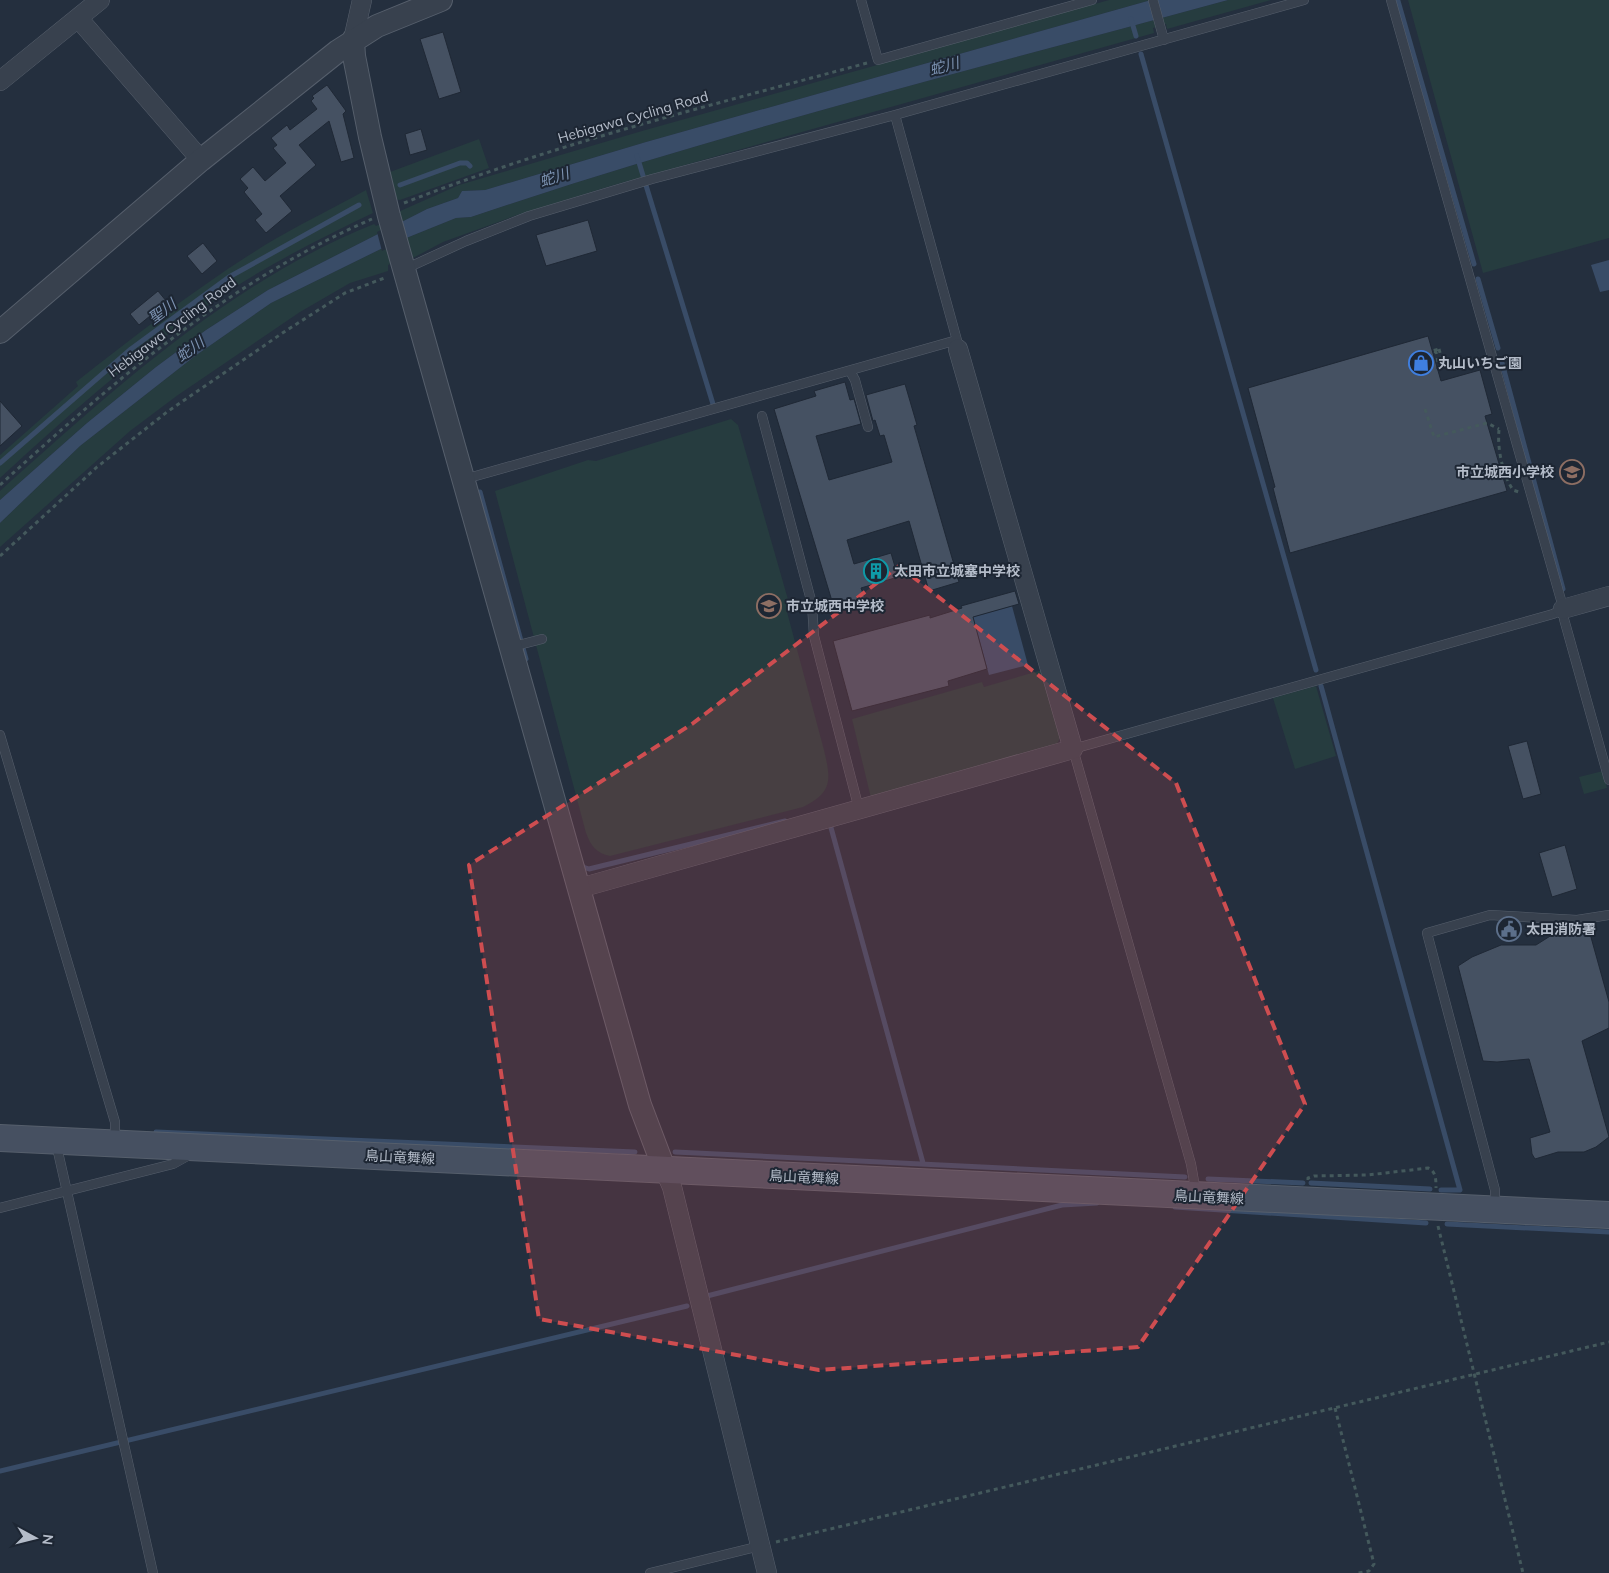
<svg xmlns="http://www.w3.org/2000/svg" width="1609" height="1573" font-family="Mulish,'Noto Sans JP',sans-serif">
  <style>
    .green { fill: #263c3f }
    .water { fill: #394c67 }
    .pier { fill: #242f3e }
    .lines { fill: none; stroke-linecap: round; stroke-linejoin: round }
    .stream { stroke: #394c67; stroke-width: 5 }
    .building { fill: #455162; stroke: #1f2835 }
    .service-casing { stroke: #565f6c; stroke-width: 10 }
    .minor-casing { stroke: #565f6c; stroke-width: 20 }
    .tertiary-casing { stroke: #565f6c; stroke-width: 24 }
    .secondary-casing { stroke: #565f6c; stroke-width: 28 }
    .path { stroke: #44595c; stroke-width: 3; stroke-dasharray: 4 4; stroke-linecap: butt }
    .service { stroke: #38414e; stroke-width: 9 }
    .minor { stroke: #38414e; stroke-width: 19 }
    .tertiary { stroke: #38414e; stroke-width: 22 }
    .secondary { stroke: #465061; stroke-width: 26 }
    .marked { fill: #ce4d50; fill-opacity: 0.2; stroke: #ce4d50; stroke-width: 4; stroke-dasharray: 10 6; stroke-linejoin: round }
    .labels { text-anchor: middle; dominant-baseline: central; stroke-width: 4; stroke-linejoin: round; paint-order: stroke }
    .street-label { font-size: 14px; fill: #b4bcc9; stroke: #1d2633 }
    .poi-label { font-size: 14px; font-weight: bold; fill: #b4bcc9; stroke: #1d2633; text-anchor: start }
    .water-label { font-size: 15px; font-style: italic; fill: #7c92b1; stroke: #1d2633 }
  </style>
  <rect width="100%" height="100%" fill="#242f3e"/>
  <path class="green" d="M1109,0H1151L646,142L485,190L462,191L458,198L427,209L268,290L206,330L156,367L87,423L0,500V491C113,390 231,281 374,224L376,226L398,216V212L459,185L642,131Z
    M1228,0H1271L1167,29L1166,24L1153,28L1154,33L614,185L520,214L443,242L411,259L408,255L388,265V271L350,283L300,312L178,395L130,431L0,547V523L80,446L195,356L271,303L389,245L456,218L471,217C720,133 975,69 1228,0Z
    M1408,0H1609V238L1483,273Z
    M479,139L489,168L400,200L393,199L390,172Z
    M366,190L373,213C325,236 277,260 232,289C149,343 73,411 0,478V455L78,386L76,382C137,334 199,286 265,245C298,225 332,209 366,190Z
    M731,419L738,425L789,603L787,612L824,750C831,780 833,792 803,807L610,856C596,853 591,846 586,833L495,491L588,460L596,461Z
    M1042,670L1061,736L1057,744L871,798L852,719L982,682L984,687Z
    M1316,686L1336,756L1295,769L1273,698Z
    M1603,771L1607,788L1584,794L1579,777Z"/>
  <path class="water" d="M1151,0H1228C975,69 720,133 471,217L456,218L389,245L271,303L195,356L80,446L0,523V500L87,423L156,367L206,330L268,290L427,209L458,198L462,191L485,190L646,142Z
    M1609,260V290L1600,292L1591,265Z
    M1012,606L1028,665L989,675L973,617Z"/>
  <path class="pier" d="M400,220L390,247L382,251L377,232Z"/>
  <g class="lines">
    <path class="stream" d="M1398,1L1474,264
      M1131,19L1136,36
      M1141,54L1316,670
      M637,156L713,404
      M400,185L460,163H467L470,166
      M1478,279L1498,348
      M1502,363L1563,589
      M0,463L131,349L229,277L359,205
      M480,492L526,659
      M1321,686L1460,1190H1441
      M830,824L923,1163
      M582,865L583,867L589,869L785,821
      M156,1132L635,1152
      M675,1152L1185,1177
      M1208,1179L1303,1183
      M1311,1183L1430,1189
      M1175,1207L1426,1223
      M1447,1224L1609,1232
      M707,1296L1062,1205L1097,1203
      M0,1471L687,1306"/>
  </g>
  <path class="building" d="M443,32L461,92L439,99L420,39Z
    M327,85L346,111L343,114L354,158L341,162L329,121L299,145L316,165L280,196L292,211L266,233L255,220L262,214L244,192L248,188L240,179L253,167L265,181L286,163L273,148L277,145L271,138L287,125L290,130L317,109L311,101L314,98L312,96Z
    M421,129L427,150L410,155L405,134Z
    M588,220L597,251L546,266L536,235Z
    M203,243L217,261L202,274L187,256Z
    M158,291L167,302L139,325L130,314Z
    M1428,336L1441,381L1480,370L1492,414L1485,416L1507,491L1290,553L1273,488L1275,487L1248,388Z
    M845,382L850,400L854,399L861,424L816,436L829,480L892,462L884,435L880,436L875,420L873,421L866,395L905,384L917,425L914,426L959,582L929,591L909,521L847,540L854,564L891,553L898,577L861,588L866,602L835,611L774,409L816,396L814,391Z
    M0,401L22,426L0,446Z
    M1015,591L1019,604L973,617L987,669L948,681L949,686L852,711L833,641L930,615V618L962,608L961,606Z
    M1527,741L1541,794L1523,799L1508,746Z
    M1565,845L1577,889L1552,897L1539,853Z
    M1578,929L1589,930L1609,1002V1028L1582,1041L1609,1137L1596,1147L1584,1152H1558L1535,1159L1532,1154L1530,1138L1550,1132L1529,1059L1497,1062L1483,1061L1458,966L1472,957L1501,945H1536L1555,933Z"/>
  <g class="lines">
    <defs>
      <path id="service" d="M861,0L878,60L1092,0
        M1153,0L1164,40
        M1391,0L1561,600L1564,619L1609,780
        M895,115L958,344
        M405,269L466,241L529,216L652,179L895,115L1304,0
        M850,371L855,380L868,427
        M762,416L812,604L814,636L859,809
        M465,479L957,340
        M511,647L542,639
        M0,735L115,1122V1140
        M56,1143L153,1573
        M1196,1193L1191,1164L1073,749L1553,614L1563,609
        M1495,1207V1190L1427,933L1490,915L1577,920L1609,915
        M0,1208L173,1164L191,1154
        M650,1573L760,1546"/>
      <path id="minor" d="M78,18L201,160
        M353,40L362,0
        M0,81L100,0
        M1563,609L1609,596
        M580,888L1073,749L958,349
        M665,1171L672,1187L767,1573"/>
      <path id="tertiary" d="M353,40L354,56L370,137L389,216L640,1105L665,1171
        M0,332L201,160L338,51L377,26L441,0"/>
      <path id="secondary" d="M0,1138L1609,1215"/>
    </defs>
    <use href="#service" class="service-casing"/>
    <use href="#minor" class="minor-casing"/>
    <use href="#tertiary" class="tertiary-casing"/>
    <use href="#secondary" class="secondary-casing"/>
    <path class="path" d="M404,203C554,144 712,105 867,63
      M1439,349L1442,360L1438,362L1436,352L1432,351Z
      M1425,409L1434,437L1487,423L1499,429
      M1499,430C1497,449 1503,475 1513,490L1519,492
      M0,485C114,381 229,281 372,219
      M0,556L97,467L167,412L284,332L345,293L387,277
      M1308,1180V1178L1314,1176L1368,1175L1428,1168C1436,1171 1436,1180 1436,1188
      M1438,1226L1523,1573
      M1335,1408L1374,1564L1369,1571L1358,1573
      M776,1542L1609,1342"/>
    <use href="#service" class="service"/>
    <use href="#minor" class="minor"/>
    <use href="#tertiary" class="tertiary"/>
    <use href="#secondary" class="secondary"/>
  </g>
  <path class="marked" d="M899,566L1176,783L1305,1104L1138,1347L819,1370L539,1319L469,865L692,724Z"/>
  <defs>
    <symbol id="shop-ring" viewBox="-11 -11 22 22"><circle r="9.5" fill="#1d2633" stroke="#3f7fe0" stroke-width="1.5"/><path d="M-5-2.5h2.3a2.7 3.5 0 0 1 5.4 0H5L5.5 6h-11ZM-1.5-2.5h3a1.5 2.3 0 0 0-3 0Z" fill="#3f7fe0"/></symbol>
    <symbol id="school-ring" viewBox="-11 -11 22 22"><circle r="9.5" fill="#1d2633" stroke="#8d6e63" stroke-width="1.5"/><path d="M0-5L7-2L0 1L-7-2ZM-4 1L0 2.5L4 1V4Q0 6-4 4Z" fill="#8d6e63"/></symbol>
    <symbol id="building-ring" viewBox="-11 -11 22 22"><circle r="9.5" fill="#1d2633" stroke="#0f9aa8" stroke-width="1.5"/><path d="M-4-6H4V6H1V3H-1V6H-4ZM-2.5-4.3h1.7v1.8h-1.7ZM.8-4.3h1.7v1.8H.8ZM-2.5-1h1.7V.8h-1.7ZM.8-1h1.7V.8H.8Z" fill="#0f9aa8"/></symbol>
    <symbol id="civic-ring" viewBox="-11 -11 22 22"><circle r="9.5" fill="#1d2633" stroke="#5c6f8a" stroke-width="1.5"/><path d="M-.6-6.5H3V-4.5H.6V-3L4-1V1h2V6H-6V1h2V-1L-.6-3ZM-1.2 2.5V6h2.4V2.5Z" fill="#5c6f8a"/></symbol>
  </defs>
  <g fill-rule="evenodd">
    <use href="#shop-ring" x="1407" y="349" width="28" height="28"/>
    <use href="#school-ring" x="1558" y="458" width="28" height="28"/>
    <use href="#building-ring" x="862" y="557" width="28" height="28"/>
    <use href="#school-ring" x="755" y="592" width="28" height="28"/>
    <use href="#civic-ring" x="1495" y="915" width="28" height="28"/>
  </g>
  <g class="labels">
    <g class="street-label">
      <text transform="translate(633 117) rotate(-16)">Hebigawa Cycling Road</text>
      <text transform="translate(172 327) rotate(-37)">Hebigawa Cycling Road</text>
      <text transform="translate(400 1157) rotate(3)">鳥山竜舞線</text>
      <text transform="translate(804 1177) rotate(3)">鳥山竜舞線</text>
      <text transform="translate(1209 1197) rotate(3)">鳥山竜舞線</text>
    </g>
    <g class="poi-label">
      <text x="1438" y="363">丸山いちご園</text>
      <text x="1554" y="472" text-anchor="end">市立城西小学校</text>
      <text x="894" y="571">太田市立城塞中学校</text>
      <text x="786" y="606">市立城西中学校</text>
      <text x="1526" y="929">太田消防署</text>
    </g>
    <g class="water-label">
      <text transform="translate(944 66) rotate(-15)">蛇川</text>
      <text transform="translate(554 177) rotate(-18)">蛇川</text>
      <text transform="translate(162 311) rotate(-37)">聖川</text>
      <text transform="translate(190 349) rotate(-36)">蛇川</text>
    </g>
  </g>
  <g transform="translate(35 1538) rotate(97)" stroke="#1d2633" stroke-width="4" paint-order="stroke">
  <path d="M0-4L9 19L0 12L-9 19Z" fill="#b4bcc9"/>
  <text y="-8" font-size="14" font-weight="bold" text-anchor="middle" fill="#b4bcc9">N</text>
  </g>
</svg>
